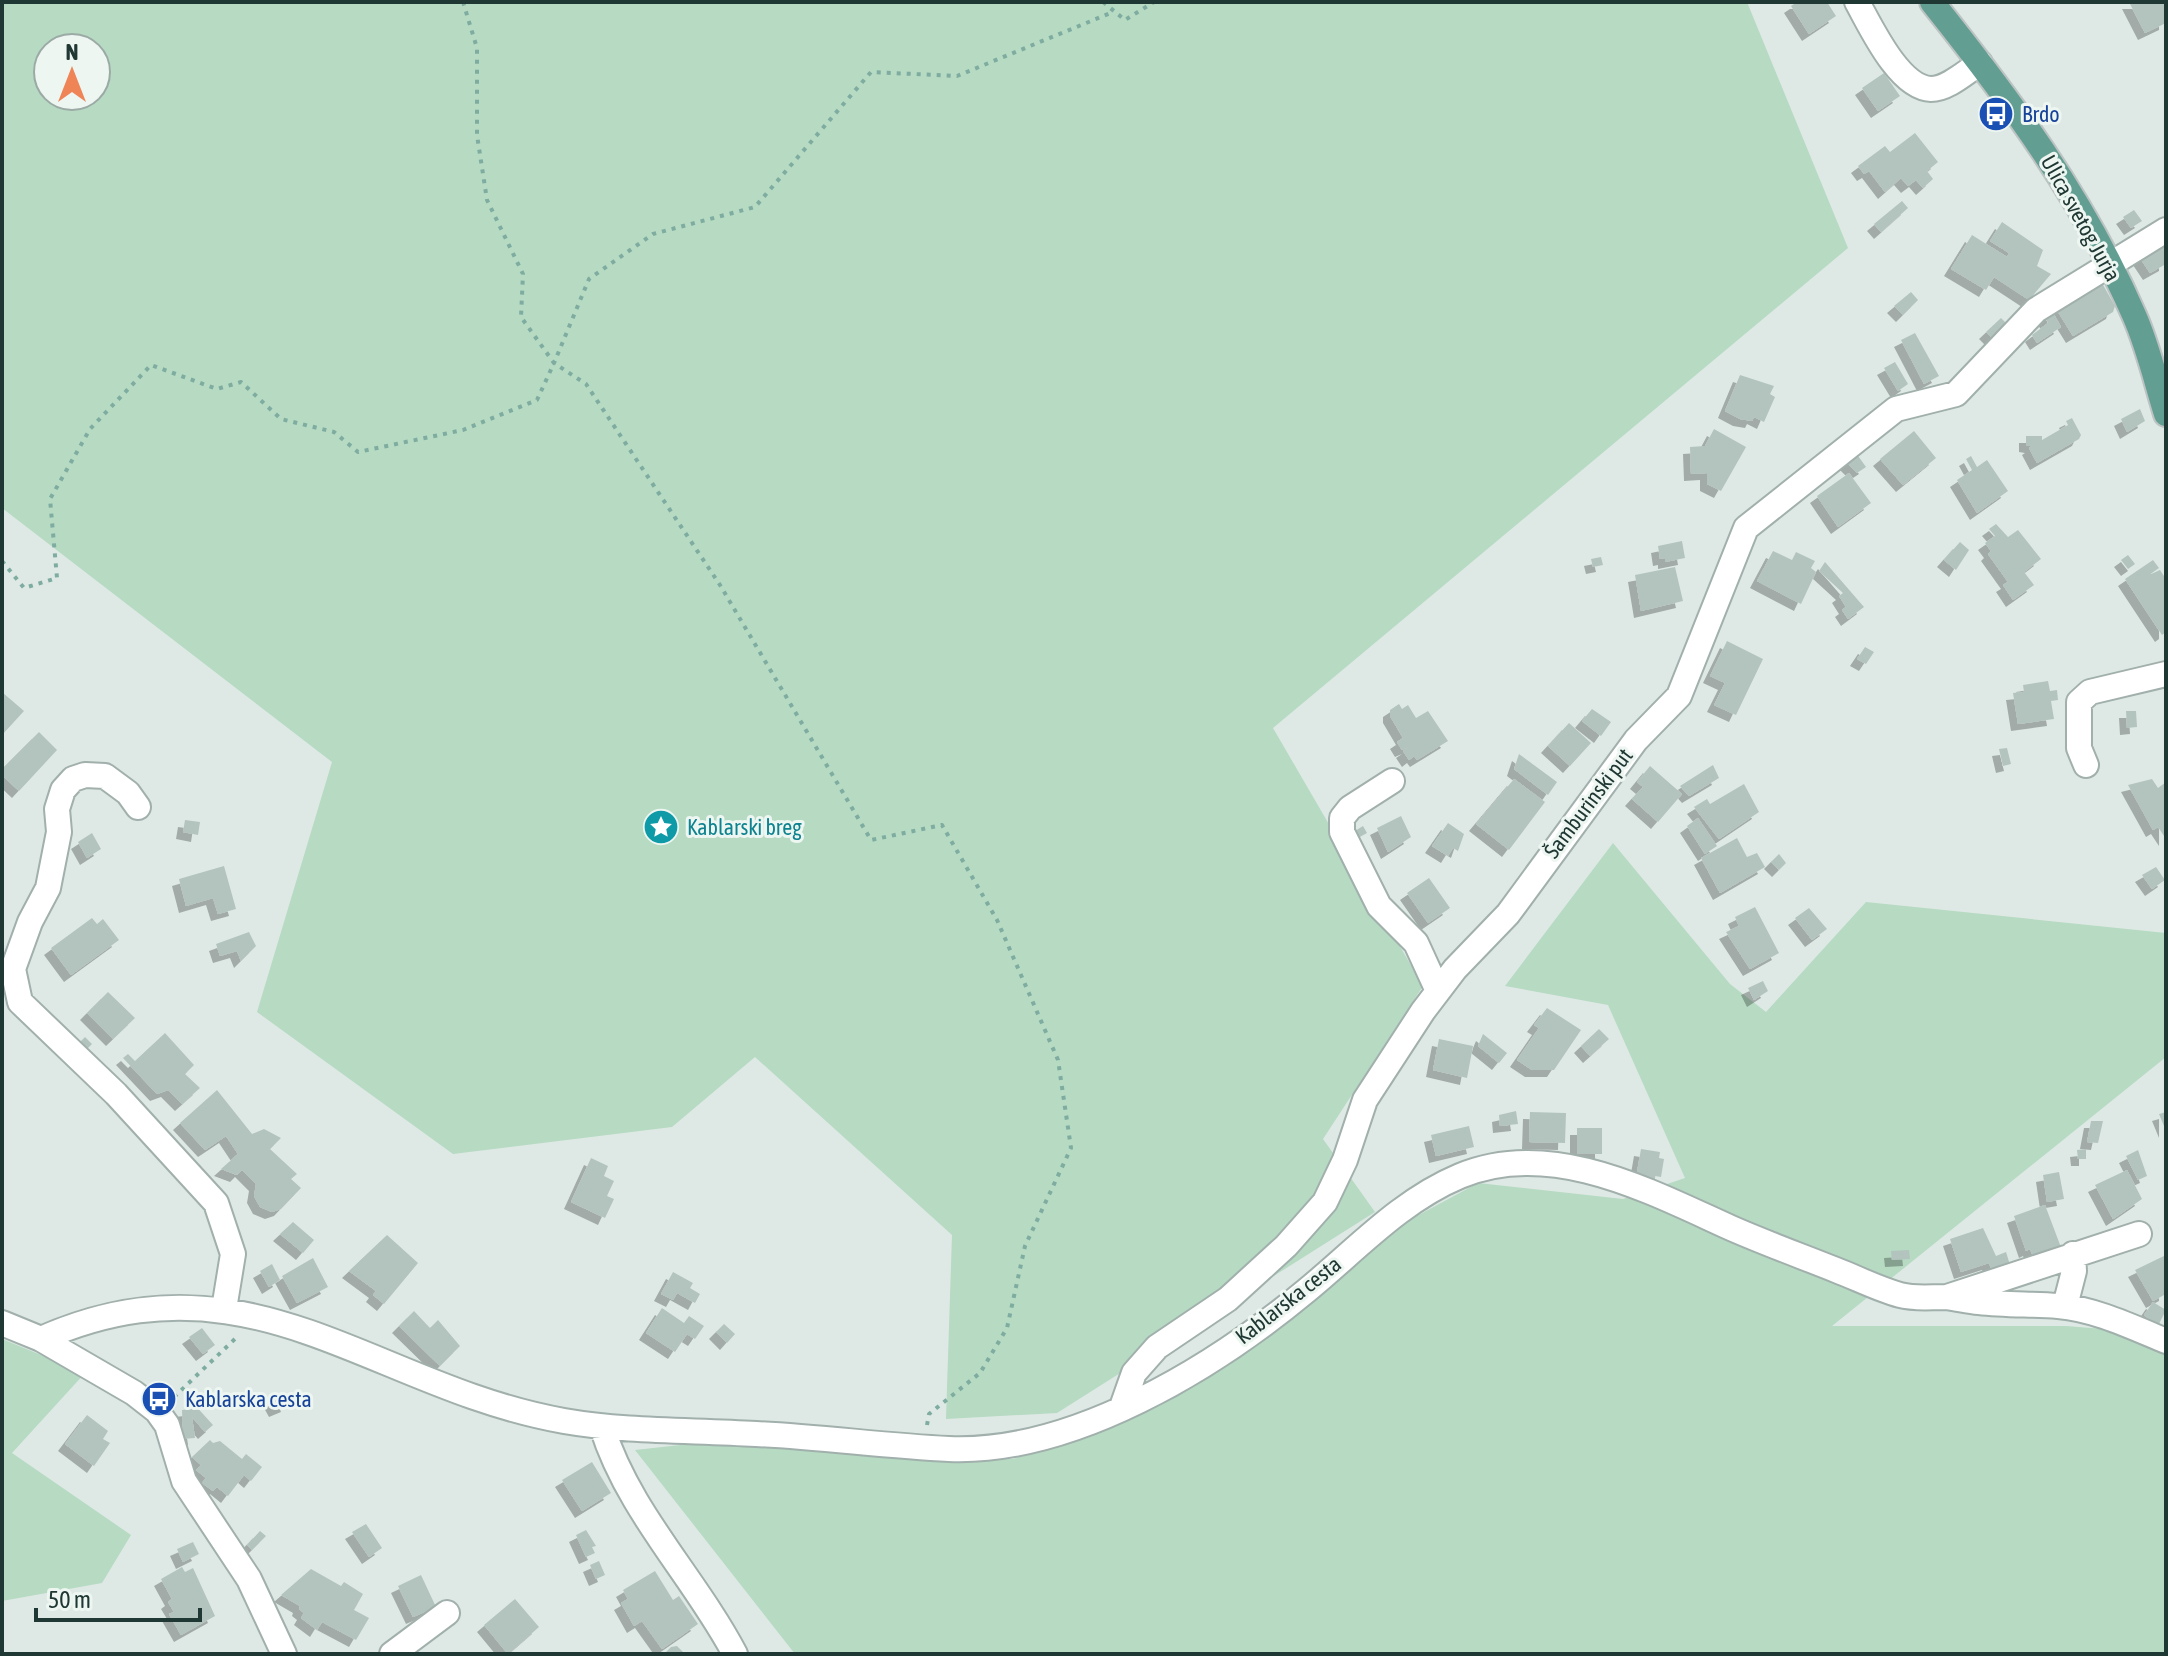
<svg xmlns="http://www.w3.org/2000/svg" width="2168" height="1656" font-family="'Asap Condensed',sans-serif">
  <style>
    .green { fill: #b6dac2; fill-rule: evenodd }
    .building { fill: #b3c4be; filter: url(#shadow) }
    .lines { fill: none; stroke-linecap: round; stroke-linejoin: round }
    .minor-casing { stroke: #a1b0ac; stroke-width: 28 }
    .major-casing { stroke: #bcc3c2; stroke-width: 28 }
    .path { stroke: #7faca0; stroke-width: 4; stroke-dasharray: 4 6; stroke-linecap: butt }
    .minor { stroke: #fff; stroke-width: 24 }
    .major { stroke: #639e92; stroke-width: 24 }
    .labels { text-anchor: middle; dominant-baseline: central; stroke-width: 6; stroke-linejoin: round; paint-order: stroke }
    .transit-label { font-size: 22px; fill: #164399; stroke: #eef6f2; text-anchor: start }
    .street-label { font-size: 22px; fill: #203833; stroke: #eef6f2 }
    .culture-label { font-size: 22px; fill: #0d838f; stroke: #eef6f2; text-anchor: start }
  </style>
  <defs>
    <filter id="shadow"><feDropShadow dx="-7" dy="7" stdDeviation="0" flood-color="#0004"/></filter>
  </defs>
  <rect width="100%" height="100%" fill="#dee9e5"/>
  <path class="green" d="M2,2H1747L1848,248L1273,728L1423,986L1323,1139L1375,1212L1057,1413L946,1419L952,1235L755,1057L672,1127L453,1154L257,1012L332,762L2,508ZM48,48H96V96H48Z
    M1613,843L1730,984L1766,1012L1866,902L2166,933V1057L1832,1326H2066L2166,1334V1654H795L635,1450L735,1439L1013,1459L1111,1427L1389,1231L1478,1183L1623,1199L1685,1178L1608,1005L1505,986Z
    M2,1339L85,1373L12,1453L131,1535L102,1583L2,1601Z"/>
  <path class="building" d="M1797,2H1827L1836,16L1809,34L1791,6Z
    M2129,2H2166V23L2145,33Z
    M1884,73L1900,96L1878,111L1862,88Z
    M1915,133L1938,162L1927,171L1933,179L1923,188L1916,180L1908,186L1901,178L1885,192L1869,171L1864,174L1858,166L1885,146L1890,152Z
    M1902,201L1908,208L1881,232L1874,224Z
    M2134,210L2142,221L2131,228L2123,217Z
    M2002,222L2043,250L2037,266L2051,274L2029,300L1994,277L1986,290L1951,269L1972,235L2007,257L2009,253L1990,241Z
    M2166,236V264L2150,273L2136,252Z
    M2102,283L2115,306L2113,312L2073,336L2055,307Z
    M1911,292L1918,300L1903,315L1894,306Z
    M2050,307L2061,327L2037,343L2032,335L2048,323L2042,312Z
    M2001,318L2009,326L1994,340L1986,332Z
    M1915,333L1939,376L1924,384L1901,340Z
    M1895,362L1908,384L1898,391L1884,368Z
    M1740,375L1774,386L1770,394L1775,397L1764,422L1754,417L1752,421L1740,419L1725,411Z
    M2140,409L2145,421L2127,432L2121,419Z
    M2072,418L2081,435L2079,439L2037,463L2029,448L2032,446L2026,445V436H2042V440L2068,425L2066,421Z
    M1714,429L1746,447L1721,491L1707,484V473L1691,474L1690,447L1705,446Z
    M1914,431L1936,458L1903,485L1880,459Z
    M1856,453L1866,467L1857,473L1847,463Z
    M1971,456L1977,467L1987,460L2008,491L1977,513L1957,480L1972,470L1966,459Z
    M1849,473L1871,503L1838,527L1817,496Z
    M1996,524L2008,537L2018,530L2041,559L2024,572L2034,585L2013,600L2003,585L2008,582L1988,554L1991,551L1985,543L1995,536L1989,529Z
    M1682,541L1685,558L1665,562V558L1660,559L1658,546Z
    M1960,542L1969,550L1956,570L1944,560Z
    M1773,551L1792,560L1796,552L1815,561L1811,568L1816,572L1801,604L1757,581Z
    M2128,555L2135,564L2128,569L2121,560Z
    M1601,557L1603,565L1593,567L1591,559Z
    M2153,560L2159,568L2149,575L2160,570L2166,579V632L2162,635L2125,579Z
    M1825,562L1864,607L1848,619L1842,610L1846,607L1839,596L1843,593L1819,571Z
    M1675,567L1683,601L1641,611L1635,575Z
    M1727,641L1763,659L1736,715L1714,705L1725,683L1710,676Z
    M1865,647L1874,652L1866,664L1857,659Z
    M2048,681L2050,691L2057,690L2058,700L2051,701L2054,719L2018,724L2013,693L2024,692L2023,685Z
    M2,692L24,711L2,735Z
    M1399,704L1402,709L1408,705L1416,718L1428,711L1448,741L1417,760L1414,756L1409,760L1403,751L1409,747L1402,750L1397,742L1403,738L1390,716V710Z
    M1592,709L1611,722L1601,736L1582,721Z
    M2126,711H2136L2137,727L2127,728Z
    M1569,723L1591,743L1570,766L1548,746Z
    M39,732L57,750L19,791L2,775V769Z
    M2007,748L2011,764L2003,766L1999,749Z
    M1519,754L1557,782L1548,795L1514,769Z
    M1713,765L1719,778L1689,796L1680,786Z
    M1650,766L1682,794L1658,822L1632,799L1643,787L1637,782Z
    M1514,779L1545,802L1509,850L1476,824Z
    M2152,779L2158,788L2166,782V839L2158,827L2153,830L2128,785Z
    M1744,784L1759,812L1719,839L1694,807L1707,799L1710,804Z
    M1401,816L1411,837L1388,852L1377,828Z
    M1698,818L1717,846L1705,854L1687,826Z
    M185,820L200,822L198,835L183,832Z
    M1448,823L1464,834L1458,851L1453,848L1448,856L1432,846Z
    M1363,826L1367,833L1358,838L1355,831Z
    M92,833L101,849L87,858L78,842Z
    M1737,838L1747,857L1757,853L1765,867L1720,893L1701,858Z
    M1779,854L1786,863L1779,870L1771,862Z
    M224,866L236,909L218,914L213,898L186,906L179,879Z
    M2156,867L2165,880L2152,889L2142,875Z
    M1429,878L1450,908L1428,923L1407,893Z
    M1755,907L1779,953L1750,969L1726,932L1739,926L1735,917Z
    M1809,908L1827,929L1812,940L1795,918Z
    M92,918L97,924L103,919L119,940L71,975L51,948Z
    M249,932L256,946L241,961L237,951L220,956L216,944Z
    M1763,981L1768,991L1754,1000L1748,988Z
    M108,992L135,1018L113,1039L87,1013Z
    M1547,1008L1581,1030L1554,1070H1532L1517,1060L1539,1028L1534,1025Z
    M1599,1029L1609,1039L1590,1056L1581,1046Z
    M165,1033L194,1065L185,1074L200,1088L182,1104L168,1090L157,1094L123,1058L128,1054L135,1061Z
    M1483,1034L1507,1053L1499,1063L1478,1046Z
    M85,1037L92,1044L82,1054L75,1047Z
    M1439,1039L1473,1046L1467,1078L1433,1070Z
    M217,1090L252,1134L264,1129L281,1138L270,1149L297,1174L291,1179L301,1188L281,1209L272,1212L260,1207L254,1196L256,1184L242,1170L237,1175L221,1169L238,1154L226,1136L205,1150L180,1123Z
    M1516,1111L1518,1124L1500,1126L1499,1115Z
    M1530,1112L1566,1113L1565,1143L1529,1142Z
    M2166,1112V1131L2159,1114Z
    M2091,1121H2103L2098,1143L2087,1142Z
    M1469,1126L1474,1147L1436,1156L1431,1135Z
    M1577,1128H1602V1154H1577Z
    M1641,1149L1660,1152L1659,1158L1664,1159L1661,1177L1655,1176L1654,1182L1636,1178Z
    M2086,1149V1159H2078L2077,1150Z
    M2138,1150L2147,1176L2138,1180L2126,1156Z
    M591,1158L608,1166L604,1176L614,1181L607,1196L614,1199L605,1218L571,1202Z
    M2127,1170L2142,1199L2113,1219L2095,1185Z
    M2059,1172L2064,1199L2047,1202L2043,1175Z
    M2045,1205L2062,1250L2035,1261L2030,1249L2026,1251L2014,1216Z
    M293,1222L314,1240L303,1253L280,1234Z
    M1983,1228L1996,1256L2006,1252L2011,1268L1993,1274L1989,1263L1961,1272L1950,1239Z
    M387,1235L418,1263L384,1304L373,1295L376,1291L349,1271Z
    M1909,1250L1910,1259L1892,1260L1891,1251Z
    M2166,1255V1294L2153,1301L2135,1270Z
    M313,1258L328,1287L297,1303L282,1276Z
    M272,1264L280,1280L269,1287L260,1271Z
    M673,1272L693,1283L690,1288L700,1294L695,1303L677,1293L673,1300L661,1294Z
    M2153,1302L2166,1310L2158,1326L2144,1315Z
    M662,1308L684,1323L689,1316L704,1326L695,1339L687,1334L675,1352L646,1333Z
    M414,1311L430,1328L438,1320L460,1346L440,1366L399,1326Z
    M724,1324L735,1334L727,1343L716,1332Z
    M202,1328L215,1345L203,1354L189,1337Z
    M284,1395L288,1405L276,1410L271,1401Z
    M194,1404L213,1425L205,1432L192,1417L195,1438L183,1439L182,1410L191,1409Z
    M87,1415L108,1431L103,1439L110,1443L94,1466L65,1444Z
    M210,1440L213,1443L220,1441L242,1459L246,1454L262,1467L251,1481L244,1475L228,1496L217,1487L213,1491L202,1483L206,1478L196,1470L201,1465L192,1457Z
    M592,1462L611,1493L582,1511L562,1480Z
    M366,1524L382,1548L369,1557L352,1532Z
    M586,1530L596,1546L592,1547L595,1553L586,1557L576,1535Z
    M260,1531L266,1536L252,1550L247,1545Z
    M193,1542L199,1554L183,1562L177,1549Z
    M599,1561L605,1575L596,1579L590,1565Z
    M182,1567L185,1572L193,1568L215,1616L181,1635L169,1614L174,1612L168,1602L172,1599L161,1579Z
    M311,1569L341,1586L344,1582L363,1594L354,1610L369,1618L356,1640L322,1622L317,1630L301,1618L304,1613L299,1609L300,1606L281,1595Z
    M655,1571L673,1600L679,1596L698,1624L662,1649L642,1621L634,1626L621,1603L628,1599L623,1590Z
    M421,1575L436,1607L413,1617L398,1586Z
    M515,1599L539,1627L508,1654L484,1625Z
    M677,1646L685,1654H664L671,1647Z"/>
  <g class="lines">
    <defs>
      <path id="minor" d="M1857,2C1871,27 1899,88 1931,89C1948,89 1967,71 1980,63
        M2086,765L2079,748V702L2090,692L2166,674
        M1392,781L1350,808L1342,818V832L1379,906L1416,943L1438,991
        M138,807L128,793L105,776L85,775L73,779L63,790L57,809L59,832L48,888L30,922L13,969L20,1002L116,1094L216,1203L233,1254L224,1309
        M1947,1297L2139,1234
        M2065,1306L2074,1271L2073,1254
        M2,1323L41,1339L134,1393L157,1411L167,1425L184,1481L249,1579L284,1654
        M41,1339C250,1246 372,1387 564,1421C627,1432 692,1430 756,1434C821,1437 885,1446 949,1449C1073,1454 1213,1368 1306,1291C1355,1251 1400,1201 1460,1176C1551,1138 1649,1191 1731,1228C1765,1243 1801,1256 1836,1270C1857,1278 1878,1289 1900,1295C1915,1299 1929,1297 1945,1297C1956,1298 1967,1301 1979,1302C2005,1305 2032,1304 2058,1306C2095,1309 2132,1327 2166,1341
        M1122,1407L1134,1373L1157,1347L1228,1299L1286,1246L1325,1202L1345,1160L1365,1100L1423,1011L1455,969L1508,914L1636,740L1679,696L1746,528L1896,409L1956,394L2036,310L2166,230
        M602,1427C628,1511 695,1578 735,1654
        M392,1654L447,1613"/>
      <path id="major" d="M1932,2C2011,101 2083,198 2134,315C2148,346 2156,382 2166,414"/>
    </defs>
    <use href="#minor" class="minor-casing"/>
    <use href="#major" class="major-casing"/>
    <path class="path" d="M1103,2L1125,20L1154,2
      M2,561L24,588L57,578L50,499L90,429L151,365L217,389L241,382L281,419L334,432L358,452L463,430L537,400L554,363L521,317L523,274L487,200L477,135V48L463,2
      M174,1397L237,1337
      M927,1425L929,1414L980,1373L1007,1328L1025,1246L1071,1148L1058,1060L997,920L942,825L871,840L720,585L586,384L554,363L589,279L653,234L755,207L871,72L957,76L1113,12"/>
    <use href="#minor" class="minor"/>
    <use href="#major" class="major"/>
  </g>
  <defs>
    <symbol id="bus-disc" viewBox="-11 -11 22 22"><circle r="9.5" fill="#1a4fb4" stroke="#eef6f2"/><path d="M-5-6H5V4H4V6H2V4H-2V6H-4V4H-5ZM-3.5-4V0h7V-4ZM-3.5 1.2v1.5H-2V1.2ZM2 1.2v1.5H3.5V1.2Z" fill="#fff"/></symbol>
    <symbol id="sight-disc" viewBox="-11 -11 22 22"><circle r="9.5" fill="#0f9aa8" stroke="#eef6f2"/><path d="M0-6L1.8-2.2L6-1.7L2.9 1.2L3.7 5.4L0 3.3L-3.7 5.4L-2.9 1.2L-6-1.7L-1.8-2.2Z" fill="#fff"/></symbol>
  </defs>
  <g fill-rule="evenodd">
    <use href="#bus-disc" x="1976" y="94" width="40" height="40"/>
    <use href="#sight-disc" x="641" y="807" width="40" height="40"/>
    <use href="#bus-disc" x="139" y="1379" width="40" height="40"/>
  </g>
  <g class="labels">
    <g class="transit-label">
      <text x="2022" y="114">Brdo</text>
      <text x="185" y="1399">Kablarska cesta</text>
    </g>
    <g class="street-label">
      <text transform="translate(2081 218) rotate(61)">Ulica svetog Jurja</text>
      <text transform="translate(1588 803) rotate(-53)">Šamburinski put</text>
      <text transform="translate(1288 1300) rotate(-38)">Kablarska cesta</text>
    </g>
    <g class="culture-label">
      <text x="687" y="827">Kablarski breg</text>
    </g>
  </g>
  <rect width="2168" height="1656" fill="none" stroke="#203833" stroke-width="8"/>
  <g transform="translate(72 72)"><circle r="38" fill="#eef6f2" stroke="#9caaa6" stroke-width="2"/>
  <path d="M0-6L14 30L0 20L-14 30Z" fill="#ef8456"/>
  <text y="-12" font-size="22" font-weight="bold" text-anchor="middle" fill="#203833">N</text>
  </g>
  <path d="M36 1608v12h164v-12" fill="none" stroke="#203833" stroke-width="4"/>
  <text x="48" y="1608" font-size="24" fill="#203833" stroke="#eef6f2" stroke-width="6" paint-order="stroke">50 m</text>
</svg>
